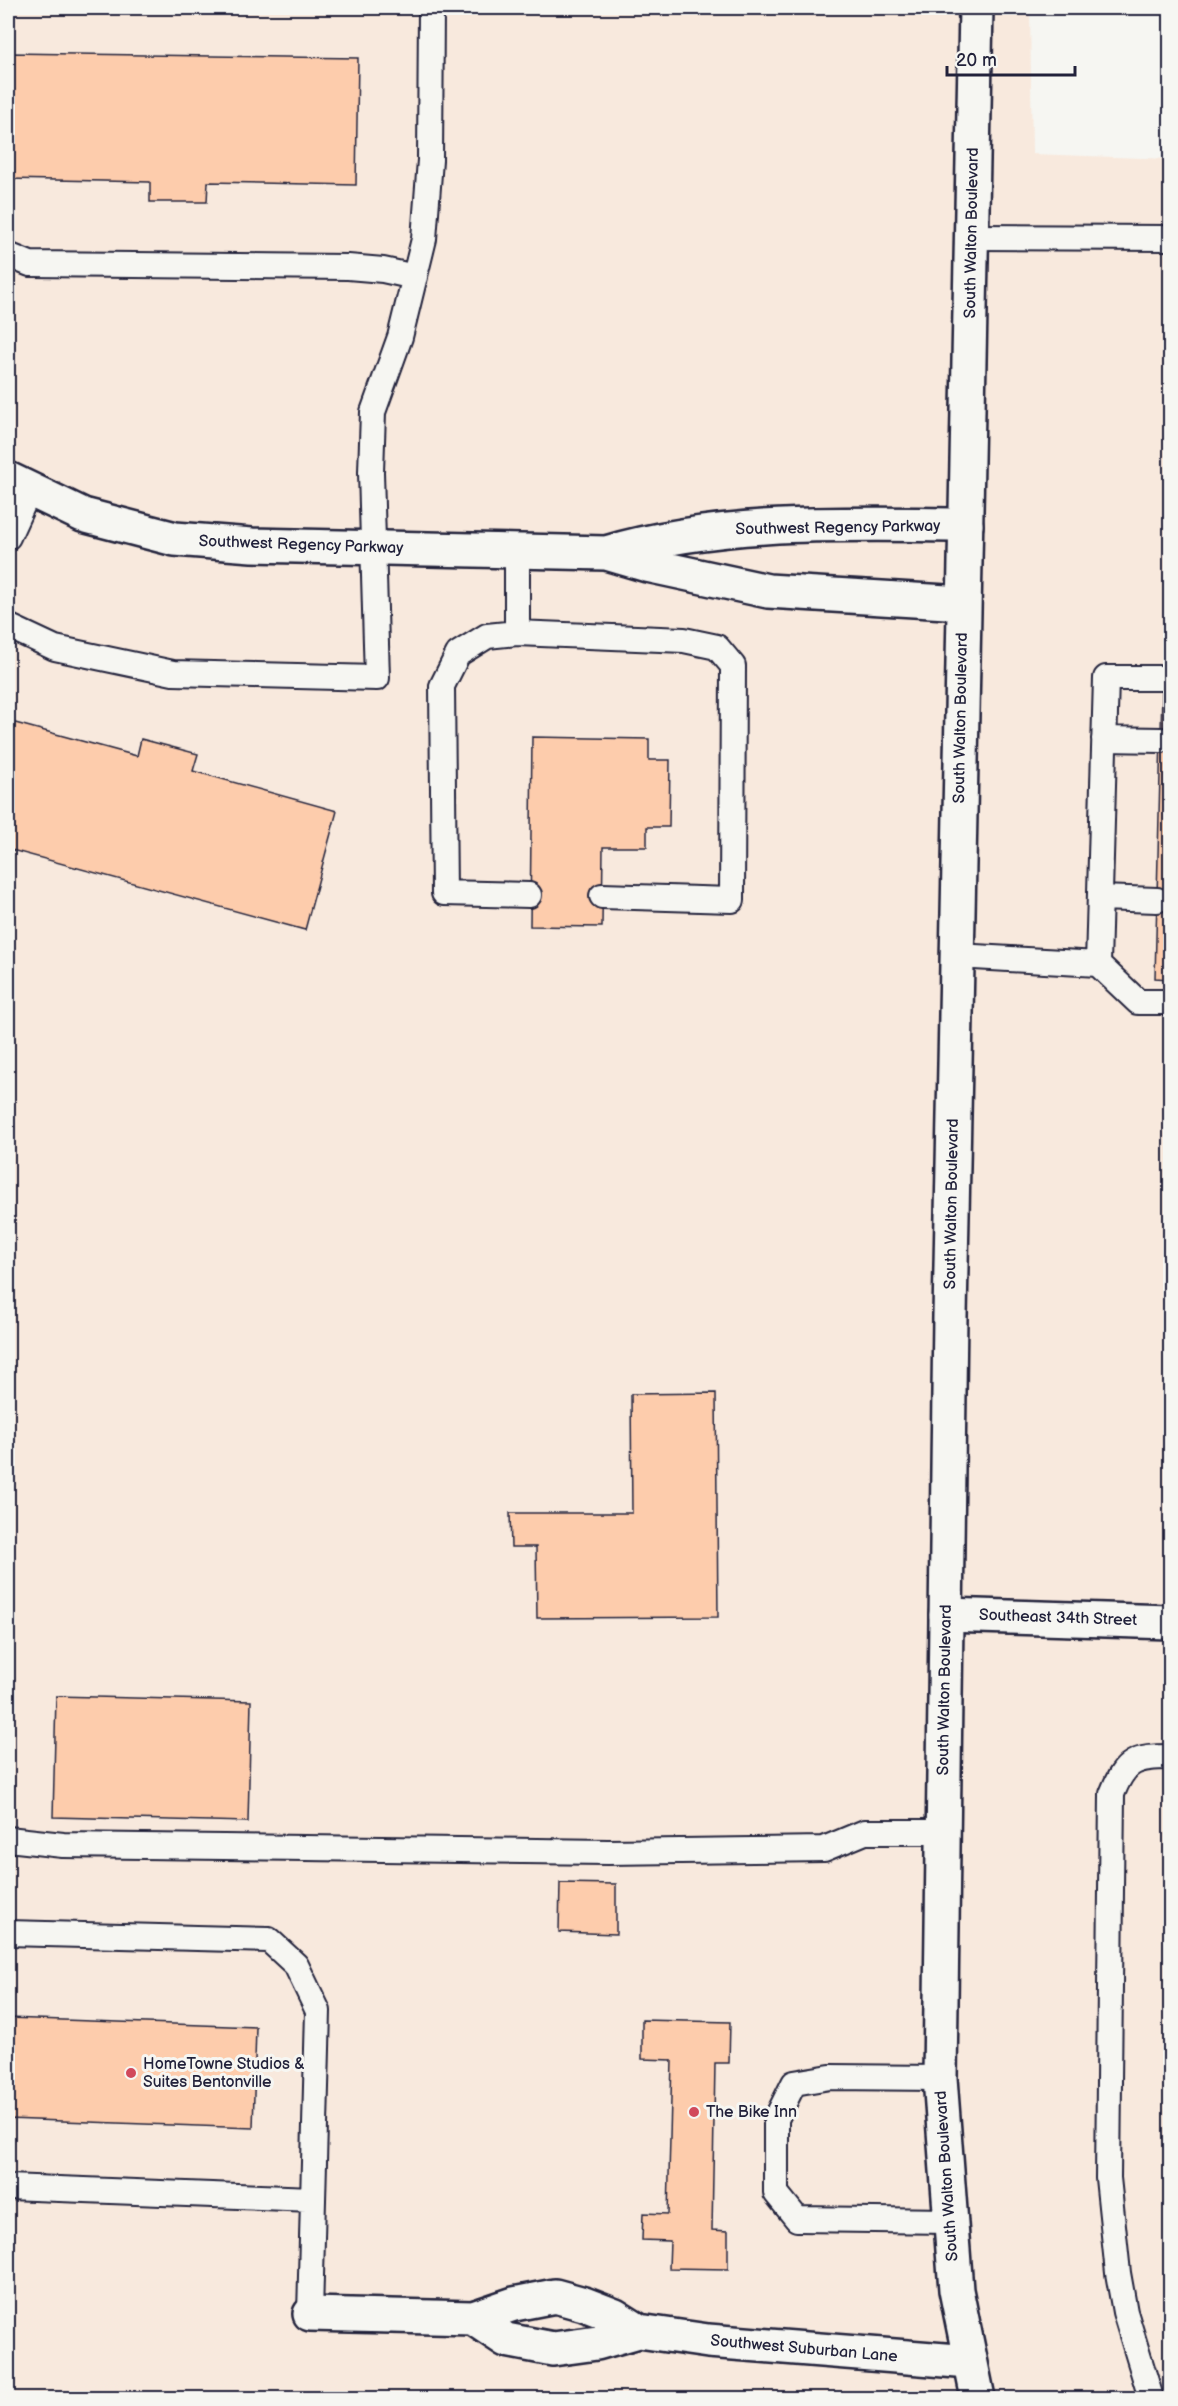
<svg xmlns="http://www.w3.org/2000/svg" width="1178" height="2406" font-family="'Balsamiq Sans',sans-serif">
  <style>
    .built { fill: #f8e9dd }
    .building { fill: #fdccac; stroke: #22223b; stroke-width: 1.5 }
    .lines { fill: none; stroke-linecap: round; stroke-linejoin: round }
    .service-casing { stroke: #22223b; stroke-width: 28 }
    .minor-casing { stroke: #22223b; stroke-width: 38 }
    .primary-casing { stroke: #22223b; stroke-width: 38 }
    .service { stroke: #f6f6f2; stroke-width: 24 }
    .minor { stroke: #f6f6f2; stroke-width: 33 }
    .primary { stroke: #f6f6f2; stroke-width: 33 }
    .poi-dot { fill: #d1495b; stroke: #f6f6f2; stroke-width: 2 }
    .labels { text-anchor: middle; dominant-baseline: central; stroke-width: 6; stroke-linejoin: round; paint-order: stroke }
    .street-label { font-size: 16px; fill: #22223b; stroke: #f6f6f2 }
    .poi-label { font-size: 16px; fill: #22223b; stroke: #f6f6f2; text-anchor: start }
  </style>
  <rect width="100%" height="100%" fill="#f6f6f2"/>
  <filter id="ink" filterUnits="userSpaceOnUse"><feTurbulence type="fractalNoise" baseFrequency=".0167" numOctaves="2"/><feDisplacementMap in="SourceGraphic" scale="12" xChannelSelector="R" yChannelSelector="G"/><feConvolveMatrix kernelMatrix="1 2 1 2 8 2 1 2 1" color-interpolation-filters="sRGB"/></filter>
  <g filter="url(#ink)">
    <path class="built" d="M8,8H1030L1032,154L1170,159V2398H8Z"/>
    <path class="building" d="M8,53L358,58L356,185L208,182L207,202H150V182L8,179Z
      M1162,693H1170V979L1155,978Z
      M8,721L137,756L141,739L198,754L193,771L337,811L305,930L8,849Z
      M532,737L649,739V760H670L669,827H647V847H603L602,927L530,926Z
      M716,1393L718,1617L537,1618L536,1547H511L510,1513H632L631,1394Z
      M56,1696L251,1701L248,1822L53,1817Z
      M560,1883L616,1884V1934L559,1932Z
      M8,2018L256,2027L253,2128L8,2119Z
      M642,2020L730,2022L729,2063H715L712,2230L728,2231V2269L669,2268L670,2241L642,2240L643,2213L668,2214L672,2060L642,2059Z"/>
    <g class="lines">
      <defs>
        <path id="service" d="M972,237L1170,238
          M8,255L30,264L348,267L383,270L415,277
          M8,537L29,491
          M517,552V633L684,640L717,647L733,666L732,900L602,896
          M8,626L55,648L173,673L377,678L371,472L373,412L400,337L424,239L430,160L431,8
          M517,633L487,636L458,654L442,686L444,893L529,895
          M1104,739L1161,740
          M1100,898L1157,900
          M957,956L1098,964L1138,1002H1170
          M1098,964L1106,678H1170
          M8,1839L63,1845L608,1852L824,1849L865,1832H943
          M8,1933L269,1940L296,1965L318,2011L310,2314
          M940,2078L830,2077L794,2083L776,2119V2193L797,2219L950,2221
          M8,2187L313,2199
          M1151,2398L1125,2312L1118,2273L1108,2178L1112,1794C1125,1760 1136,1757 1170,1757"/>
        <path id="minor" d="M8,479L83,515L175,539L252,545L606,553L647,565L768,591L963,603
          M606,553C721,519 846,524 966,525
          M946,1615L1170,1622
          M310,2314L473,2318L514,2304L555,2296L584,2304L615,2316L639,2331L708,2341L970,2362
          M473,2318L506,2340L553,2349L597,2343L639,2331"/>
        <path id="primary" d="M976,8L950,1316L940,2078L956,2290L978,2398"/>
      </defs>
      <use href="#service" class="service-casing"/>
      <use href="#minor" class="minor-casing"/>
      <use href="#primary" class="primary-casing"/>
      <use href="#service" class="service"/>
      <use href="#minor" class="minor"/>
      <use href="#primary" class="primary"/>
    </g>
  </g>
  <g class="poi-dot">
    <circle cx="131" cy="2073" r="6"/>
    <circle cx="694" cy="2112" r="6"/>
  </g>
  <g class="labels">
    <g class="street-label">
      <text transform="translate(972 233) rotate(-89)">South Walton Boulevard</text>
      <text transform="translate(838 528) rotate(-1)">Southwest Regency Parkway</text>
      <text transform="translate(301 545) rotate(2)">Southwest Regency Parkway</text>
      <text transform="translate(961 718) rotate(-89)">South Walton Boulevard</text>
      <text transform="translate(952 1204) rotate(-89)">South Walton Boulevard</text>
      <text transform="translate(1058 1618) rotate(2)">Southeast 34th Street</text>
      <text transform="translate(945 1690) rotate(-89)">South Walton Boulevard</text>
      <text transform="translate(947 2176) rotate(-94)">South Walton Boulevard</text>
      <text transform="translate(804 2349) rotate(5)">Southwest Suburban Lane</text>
    </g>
    <g class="poi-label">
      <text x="143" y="2064">HomeTowne Studios &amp;<tspan x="143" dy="18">Suites Bentonville</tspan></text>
      <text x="706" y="2112">The Bike Inn</text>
    </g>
  </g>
  <rect width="1178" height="2406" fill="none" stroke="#f6f6f2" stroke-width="30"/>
  <rect x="15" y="15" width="1148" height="2376" fill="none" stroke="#22223b" stroke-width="2" filter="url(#ink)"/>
  <path d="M947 66v9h128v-9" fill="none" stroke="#22223b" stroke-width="3"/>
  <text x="956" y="66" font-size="18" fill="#22223b" stroke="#f6f6f2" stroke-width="4.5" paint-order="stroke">20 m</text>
</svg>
